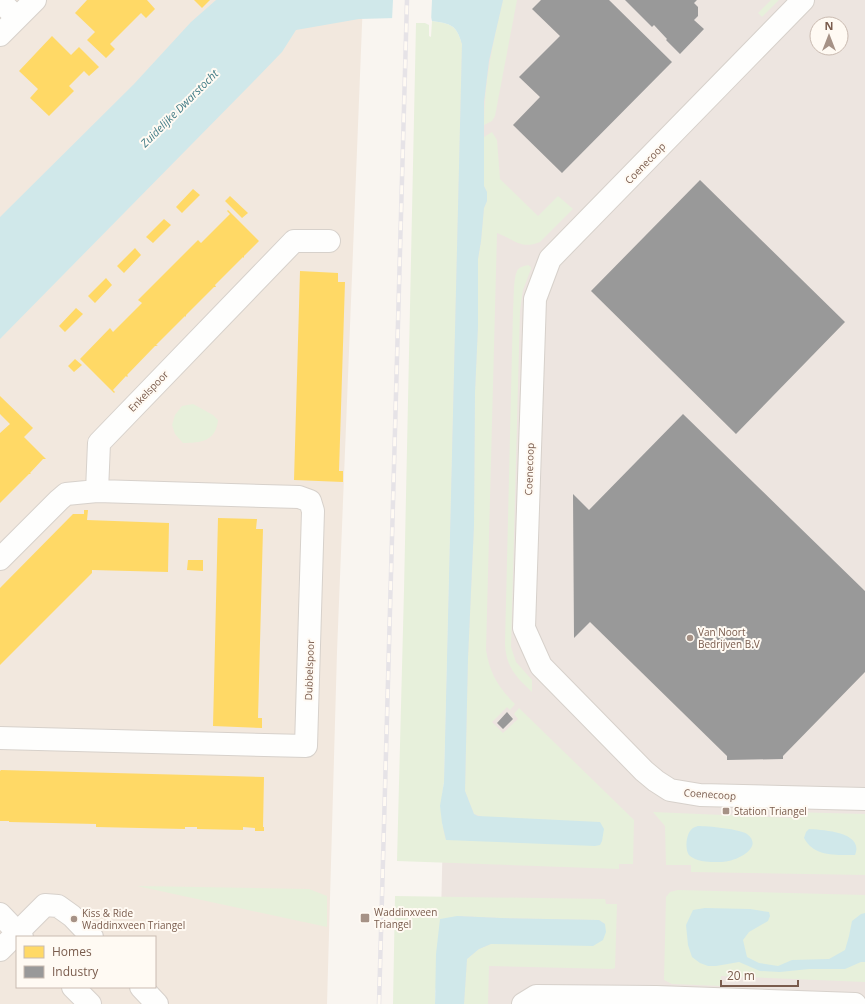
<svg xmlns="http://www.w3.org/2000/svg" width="865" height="1004" font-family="'Open Sans',sans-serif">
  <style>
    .residential { fill: #f2e8de; fill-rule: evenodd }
    .industrial { fill: #ede5e0; fill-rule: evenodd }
    .green { fill: #e7f0db }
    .water { fill: #d0e8ea }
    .pier { fill: #f9f5f0 }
    .homes { fill: #ffd966 }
    .industry { fill: #999 }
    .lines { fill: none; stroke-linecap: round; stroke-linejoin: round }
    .minor-casing { stroke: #d7d1cb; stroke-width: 24 }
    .minor { stroke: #fefefd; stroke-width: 22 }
    .rail-casing { stroke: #e6e3e7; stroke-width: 4.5 }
    .rail { stroke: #fffaf3; stroke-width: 3; stroke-dasharray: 9; stroke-linecap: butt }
    .poi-dot { fill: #a69286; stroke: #fffaf3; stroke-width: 1.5 }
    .labels { text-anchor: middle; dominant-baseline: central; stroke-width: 4; stroke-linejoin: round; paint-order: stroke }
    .street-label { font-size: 10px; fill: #7a5c4d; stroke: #fffaf3 }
    .poi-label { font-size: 10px; fill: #7a5c4d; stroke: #fffaf3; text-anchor: start }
    .water-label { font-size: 11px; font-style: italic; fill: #437c86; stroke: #fffaf3 }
  </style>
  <rect width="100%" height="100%" fill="#f9f5f0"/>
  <path class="residential" d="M0,0H363L337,652L327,1004H0ZM17,937H155V987H17Z"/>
  <path class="industrial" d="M462,0H865V1004H439ZM817,24H841V48H817Z"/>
  <path class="green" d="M503,0H517L495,116L492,121L484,125C484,81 493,43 503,0Z
    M771,0H779L762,17L758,13Z
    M432,21C451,24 456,24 462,44L444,782C441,803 440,819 446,840L483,817L474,814L465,791L468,658L474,525L475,392L478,326V259L481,241L484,208L487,201V192L484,186V137L492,132L497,140L500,179L538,216L558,196L573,209L540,242C520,250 514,239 497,233L486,650C490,674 498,687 515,704L510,710L507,707L492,722L503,733L518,719L514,714L519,708L634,820L633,864H619V869L397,861L404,590L416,23H425L429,25V36L431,37Z
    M528,265L531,267V269L523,290L520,311L511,647L516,662L532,680V692C516,677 506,667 505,644L513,310C514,300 513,280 517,271C519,267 524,266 528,265Z
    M193,404L213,415L218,420C216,441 201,443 183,443L175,434L172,425L175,415L182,406Z
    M653,812L791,818V812L865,814V875L691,872V865H666L665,826Z
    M137,886L309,889L327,896V927Z
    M678,890L865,895V982L721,976V986L672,984L664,980L666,897L670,892Z
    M395,896L605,899L606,904H617L615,968L612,969L489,966L488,1004H464L467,959L479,949L491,944L605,924L599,920L501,918L457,916L435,991V1004H393Z"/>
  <path class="water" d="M216,0H503L489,61L484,102V186L487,192V201L484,208L481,241L478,259V326L475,392L474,525L468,658L465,791L474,814L478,816L600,822L604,829L602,841L600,845L595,846L446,840L442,823L440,806L444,782L462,44C456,24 451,24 432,21L431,17L398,16L396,18L359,19L296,30L282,52L252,83L0,339V217L134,84L191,22Z
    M698,826C708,826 740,829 747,834C765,848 735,862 722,862C712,862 699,863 690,856C684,851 686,832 693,828C694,827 696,827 698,826Z
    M809,829C820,830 865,831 855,855C836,855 814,857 804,838L806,832Z
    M705,908L750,909L769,912L770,916L768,921L749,932L743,940L747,957L759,963L778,966L792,960L829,959L845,950L849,936L852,921L861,914L865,913V962H861L845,969H809L780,972L760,971L739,962L716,966H708L700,963L692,957L688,945L686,925L693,910Z
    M457,916L501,918L599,920L605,924L606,932L603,940L593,946L491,944L479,949L467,959L464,1004H435L436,954L440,919Z"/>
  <path class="pier" d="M393,0H432L431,22L429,18H399L397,20H392Z"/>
  <path class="homes" d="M87,0H147L155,9L146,18L141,13L110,44L115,49L106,58L87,40L95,32L75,13Z
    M194,0H210L202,8Z
    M52,36L71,55L79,47L99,67L89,76L84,71L69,86L74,91L49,116L30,98L38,89L19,71Z
    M193,189L200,195L182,213L176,207Z
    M230,196L248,213L242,218L225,201Z
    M228,210L259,241L244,256V258L243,257L215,285L216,287H214L186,315V317L185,316L156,345L158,346H155L127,375L128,376L127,377L126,376L113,390L115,392L114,393L80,359L110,328L113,332L142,303L138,300L198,240L201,243L230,214L227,211Z
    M164,219L171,225L153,243L146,237Z
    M135,248L141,255L124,273L117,266Z
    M300,271L338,273V282H345L339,471H343V482L294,480Z
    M106,278L112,285L95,303L88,296Z
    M76,308L83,314L65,332L59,326Z
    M75,359L82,365L74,372L68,366Z
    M0,396L33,428L24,437L46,459H43L30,473L31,474H29L0,503V433L10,424L0,414Z
    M84,510H88L87,520L169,523L168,572L92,570V573L0,665V588L73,514H84Z
    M218,518L257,519L256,529H263L258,718H262V728L213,726Z
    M188,560H203V571L187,570Z
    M1,770L264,777L263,827H264V831H255V828L243,827V830L197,829V827H185V829L96,827V824L9,822V821H0V771Z"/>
  <path class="industry" d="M541,0H609L672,62L562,173L513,125L540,97L519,77L560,36L532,9Z
    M625,0H697L694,3L698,7V16L694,20L704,29L680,54L666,40L667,39L654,25L652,27Z
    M700,180L845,322L736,434L591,291Z
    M683,414L865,591V672L783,756V759L727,760V756L590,622L574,638L573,494L589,510Z
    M507,712L513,719L503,729L497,723Z"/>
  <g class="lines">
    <defs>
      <path id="minor" d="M803,0L550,259L535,299L524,628L541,666L644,771L656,781L670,790L700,795L865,799
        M0,1L17,18
        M0,35L35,0
        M0,559L59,500L66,494L97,491L99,443L294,241H329
        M0,738L306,746L313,511L310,501L299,497L97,491
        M0,914L22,937
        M0,950L45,905L58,906L72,916L92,937
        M73,987L90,1004
        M141,987L157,1004
        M523,1004L536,996L656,997L855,1004"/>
    </defs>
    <use href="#minor" class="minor-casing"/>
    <use href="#minor" class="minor"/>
    <defs>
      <path id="rail" d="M379,1004L407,0"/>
    </defs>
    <use href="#rail" class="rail-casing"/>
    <use href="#rail" class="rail"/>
  </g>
  <g class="poi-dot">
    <circle cx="690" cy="638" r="4"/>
    <rect x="722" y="807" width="8" height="8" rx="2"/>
    <rect x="360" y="913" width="10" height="10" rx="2"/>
    <circle cx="74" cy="919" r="4"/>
  </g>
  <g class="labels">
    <g class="street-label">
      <text transform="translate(645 163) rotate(-46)">Coenecoop</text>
      <text transform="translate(148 391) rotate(-46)">Enkelspoor</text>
      <text transform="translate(529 469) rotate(-88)">Coenecoop</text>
      <text transform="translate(309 670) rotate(-88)">Dubbelspoor</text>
      <text transform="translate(710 794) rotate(4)">Coenecoop</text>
    </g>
    <g class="poi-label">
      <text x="698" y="632">Van Noort<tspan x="698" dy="12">Bedrijven B.V</tspan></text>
      <text x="734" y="811">Station Triangel</text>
      <text x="374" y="912">Waddinxveen<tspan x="374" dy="12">Triangel</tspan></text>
      <text x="82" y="913">Kiss &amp; Ride<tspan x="82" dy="12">Waddinxveen Triangel</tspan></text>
    </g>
    <g class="water-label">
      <text transform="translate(179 108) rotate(-45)">Zuidelijke Dwarstocht</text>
    </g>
  </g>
  <rect x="16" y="936" width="140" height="52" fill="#fffaf3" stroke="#cabbb1"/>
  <rect x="24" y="946" width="20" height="12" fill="#ffd966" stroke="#cabbb1"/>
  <text x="52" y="956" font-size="12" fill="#7a5c4d">Homes</text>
  <rect x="24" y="966" width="20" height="12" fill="#999999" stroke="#cabbb1"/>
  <text x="52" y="976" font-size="12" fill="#7a5c4d">Industry</text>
  <g transform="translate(829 36)"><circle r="19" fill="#fffaf3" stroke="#cabbb1"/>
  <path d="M0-3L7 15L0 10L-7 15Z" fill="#a69286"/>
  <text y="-6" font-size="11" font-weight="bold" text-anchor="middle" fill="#7a5c4d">N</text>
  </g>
  <path d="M721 980v6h77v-6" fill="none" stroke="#7a5c4d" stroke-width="2"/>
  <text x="727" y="980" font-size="12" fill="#7a5c4d" stroke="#fffaf3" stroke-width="3" paint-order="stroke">20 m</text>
</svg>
